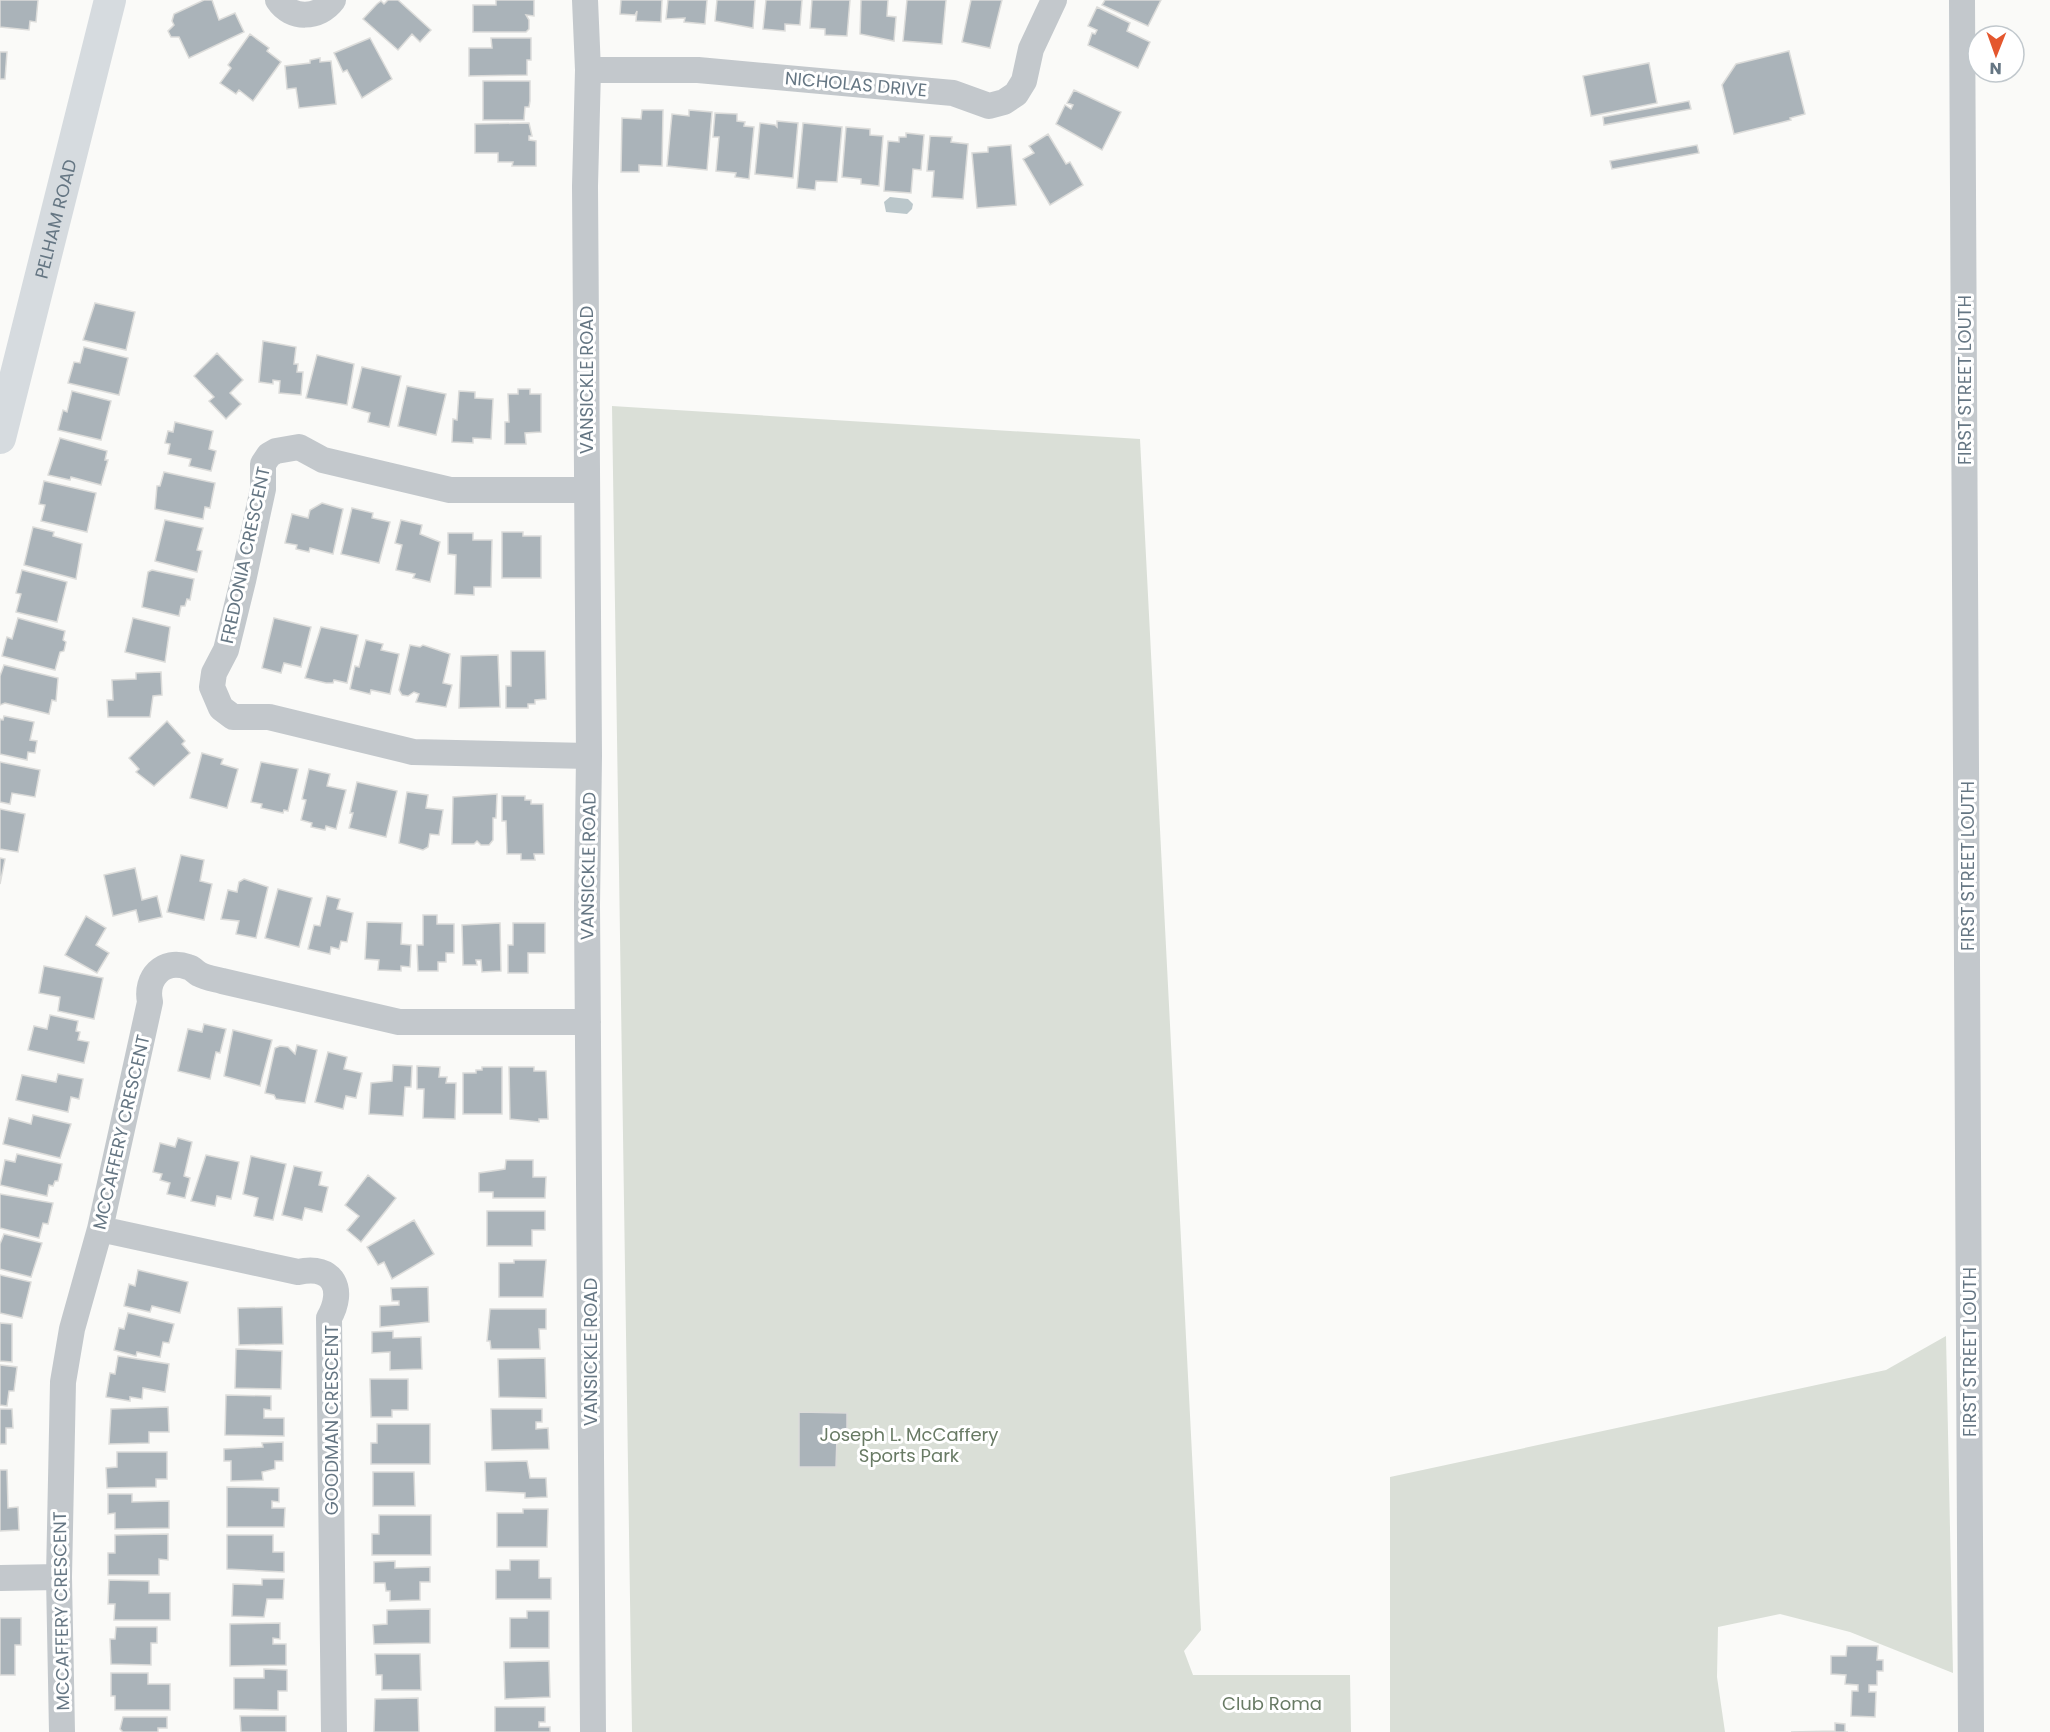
<svg xmlns="http://www.w3.org/2000/svg" width="2050" height="1732" font-family="Poppins,sans-serif">
  <style>
    .green { fill: #dadfd7 }
    .water { fill: #bbc7cb }
    .building { fill: #aab3b9; stroke: #dcdcda; stroke-width: 1.5 }
    .lines { fill: none; stroke-linecap: round; stroke-linejoin: round }
    .minor { stroke: #c3c8cc; stroke-width: 26 }
    .major { stroke: #d6dbdf; stroke-width: 32 }
    .labels { text-anchor: middle; dominant-baseline: central; stroke-width: 6; stroke-linejoin: round; paint-order: stroke }
    .street-label { font-size: 18px; fill: #657683; stroke: #fff }
    .park-label { font-size: 18px; fill: #687a64; stroke: #fff }
  </style>
  <rect width="100%" height="100%" fill="#fafaf8"/>
  <path class="green" d="M612,406L1140,439L1201,1630L1184,1651L1193,1675H1350L1351,1732H632Z
    M1946,1336L1953,1673L1850,1632L1780,1614L1718,1627L1717,1677L1725,1732H1390V1477L1886,1370Z"/>
  <path class="water" d="M890,197L908,199L913,204L912,209L907,214L886,212L884,202Z"/>
  <path class="building" d="M0,0H38L36,22L30,21L29,30L0,27Z
    M204,0H212L219,20L235,13L244,32L189,58L179,37H171L168,31L174,25L172,21L174,14Z
    M388,0H398L431,30L420,42L412,34L398,50L363,19L377,4L381,1L384,4Z
    M496,0H534V16L526,15L529,20V29L526,32H473V5H496Z
    M621,0H662L661,22L636,21L637,11L635,15L620,14Z
    M668,0H707L705,24L684,22L685,18L666,19Z
    M717,0H755L753,28L715,21Z
    M766,0H802L800,25L785,24V31L763,29Z
    M812,0H850L847,36L825,35V29L810,28Z
    M861,0H888L887,16L896,17L894,41L860,34Z
    M907,0H946L942,44L903,41Z
    M971,0H1002L990,48L962,42Z
    M1105,0H1161L1148,26L1102,5Z
    M1097,7L1130,23L1127,31L1150,42L1138,68L1088,45L1092,33L1095,34L1097,30L1088,26Z
    M250,34L269,48L267,51L281,62L253,101L239,90L236,94L220,83L231,68L228,65Z
    M370,38L392,79L362,98L347,70L343,72L334,53Z
    M491,38H531V60H527V75L469,76V48H492Z
    M1789,51L1805,114L1790,118L1791,120L1734,134L1722,85L1736,64Z
    M0,52H7L5,79H0Z
    M320,58V62L331,61L336,104L299,108L296,88L287,89L285,66L310,63V60Z
    M1649,63L1657,103L1591,116L1583,76Z
    M483,81H530V101L529,107H525L524,120H483Z
    M1074,90L1121,112L1102,150L1056,124L1065,105L1071,109L1073,105L1067,103Z
    M1689,101L1691,109L1604,125L1603,117Z
    M642,110H663L662,166L639,165V172H621L622,118L641,119Z
    M689,110L712,112L707,170L667,166L672,114L689,116Z
    M715,113L737,114V121L745,122L744,126L754,127L749,179L735,177L736,173L716,171L719,137H713Z
    M777,121L798,123L793,178L755,174L760,123L775,125L777,127Z
    M529,123L532,136H529V140L536,141V166H512L513,162H498V153H475V124Z
    M803,123L842,127L837,182L816,181L815,190L797,188Z
    M846,127L870,129V135L883,136L879,186L861,184V179L842,177Z
    M906,133L924,135L921,170L913,169L911,193L884,191L888,141L899,142V137H906Z
    M1048,134L1066,164L1070,162L1083,185L1050,205L1023,159L1034,153L1029,146Z
    M930,136L952,137L951,142L968,144L963,199L932,197L934,171H927Z
    M1011,145L1016,205L977,208L972,153L988,152V147Z
    M1697,145L1699,153L1612,169L1610,161Z
    M95,303L135,312L126,350L83,340Z
    M263,341L296,347L294,364H298L297,372H303L301,395L279,393L280,381L273,380V384L259,382Z
    M84,347L128,358L119,395L68,383L74,362L80,363Z
    M217,353L243,380L230,393L241,404L226,419L209,401L214,397L194,376Z
    M317,355L354,364L347,405L306,398Z
    M362,367L401,376L389,427L368,422L370,413L352,408Z
    M407,386L446,394L436,435L398,426Z
    M518,389H530V394H541V432L525,433L526,444H505V422H509L508,394H518Z
    M72,391L111,401L101,440L58,430L63,410L67,412Z
    M459,391L475,392V398L493,399L491,439L473,438V443L452,442L453,419L457,420Z
    M175,422L213,431L209,449L216,451L211,471L189,466L191,459L168,454L170,444L165,443L168,431L173,432Z
    M60,438L107,451L105,460H108L101,485L71,477L70,480L48,475Z
    M164,472L215,483L210,508L205,507L203,519L155,509L157,486H160Z
    M44,481L96,493L87,532L41,521L45,505L39,504Z
    M322,503L343,509L333,554L310,548L309,552L296,549L297,545L285,543L292,514L308,518L310,510Z
    M352,508L373,513L372,518L390,522L379,563L341,554Z
    M165,520L203,528L197,550L202,551L197,572L155,561Z
    M401,520L422,525L420,534L440,542L430,582L413,578L415,574L396,570L402,545L395,543Z
    M33,527L54,532L53,536L82,544L76,579L24,565Z
    M502,532H523V536H541V578H502Z
    M448,533H473V540H492L491,587H474V595L455,594L456,555L448,554Z
    M22,570L67,582L57,622L16,612L21,594L16,593Z
    M152,570L194,579L190,600L187,599L185,606H181L179,616L142,607L148,572Z
    M18,618L65,631L63,640L66,642L64,651L60,652L55,670L2,656L7,637L12,639Z
    M133,618L170,627L165,662L125,652Z
    M274,618L311,627L301,667L284,663L281,673L262,668Z
    M321,627L358,635L347,683L334,680L333,683H326L305,678Z
    M366,640L383,644L381,650L399,654L390,694L371,690L370,694L350,689L355,666L359,667Z
    M410,645L420,647L423,645L450,654L443,683L452,685L446,707L416,702L419,694L414,692L408,696L402,695L399,690Z
    M511,651H545L546,699L535,700V704H528V708H506V686H511Z
    M498,655L500,707L459,708L461,656Z
    M4,665L58,678L56,701L52,700L49,714L5,703L0,705V676Z
    M161,672L162,695L153,696L150,717H108L107,700H113L112,680L136,679V673Z
    M4,716L34,722L30,740L37,741L35,753L28,752L27,760L0,754V719L3,720Z
    M167,721L185,741L182,744L190,753L154,786L136,772L139,769L129,758Z
    M202,753L223,759L221,764L238,769L227,808L190,798Z
    M0,762L40,770L35,797L12,793L10,804L0,802Z
    M261,762L298,769L288,811L284,810L283,813L261,808L262,804L251,802Z
    M309,769L330,774L327,786L346,790L336,829L326,826L325,830L311,827L312,823L301,820L306,800L302,799Z
    M357,782L397,791L386,837L349,828L353,813H350Z
    M407,792L428,795L426,808L443,810L439,835L430,834L428,847L423,850L399,843Z
    M497,794L496,818H493V840L489,845H481L477,841L474,844H452L453,797Z
    M502,796H525V800H531V804H543L544,854H534L535,860H521V854H507L506,821H502Z
    M0,809L25,814L18,852L0,849Z
    M181,855L204,860L200,881L212,884L204,920L167,912Z
    M0,858L5,859L0,884Z
    M135,868L142,900L157,896L162,917L139,922L136,910L113,916L104,875Z
    M244,879L268,887L256,938L236,934L239,921L221,919L228,890L237,892L239,882Z
    M278,889L312,898L299,947L265,938Z
    M327,896L340,899L337,909L353,913L347,942L341,941L339,949L331,947L330,954L308,949L314,925L320,926Z
    M423,915H437V924H454V953H446V962H438V971H418L417,945H423Z
    M86,916L106,928L96,945L109,953L97,973L65,955Z
    M367,922L402,923L401,944L411,945L410,967L401,966V971L378,970L379,960L365,959Z
    M500,923L501,971L482,972L481,960H476L477,965H463L462,925Z
    M513,923H545V953H528V973H508V945H513Z
    M44,966L103,978L94,1019L58,1011L60,997L39,993Z
    M50,1015L78,1021L76,1031L80,1032L78,1040L89,1042L84,1063L28,1050L34,1026L47,1029Z
    M204,1024L226,1029L220,1053L216,1052L210,1079L178,1071L188,1029L202,1032Z
    M233,1030L272,1040L260,1086L224,1076Z
    M297,1045L317,1050L305,1103L276,1099L274,1095L265,1093L275,1048L280,1046L288,1047L295,1054Z
    M328,1052L347,1057L344,1069L362,1073L356,1098L346,1096L343,1109L315,1102Z
    M393,1065L412,1066L411,1087H405L403,1116L369,1114L371,1083L392,1081Z
    M417,1066L440,1067L439,1077H447L446,1083H456L455,1119L423,1118L424,1089H417Z
    M482,1067H502V1114H463V1073H476V1070H482Z
    M509,1067H534V1071H546L548,1119H539V1122L510,1119Z
    M58,1074L83,1079L79,1099L71,1097L68,1112L16,1100L22,1075L56,1082Z
    M33,1115L71,1124L60,1158L3,1144L9,1118L31,1124Z
    M178,1138L192,1142L184,1176L190,1178L185,1198L167,1194L170,1183L160,1180L162,1174L153,1172L160,1143L175,1147Z
    M17,1154L62,1164L58,1181H55L53,1186L49,1185L47,1196L0,1185L5,1160L15,1162Z
    M206,1155L239,1162L231,1199L217,1196L215,1206L191,1201Z
    M251,1156L286,1164L273,1220L254,1216L258,1198L243,1194Z
    M506,1160H533V1177H546L545,1198H493V1192H479V1173L505,1169Z
    M294,1166L322,1172L319,1185L328,1187L322,1212L305,1208L302,1220L282,1215Z
    M368,1175L396,1198L361,1242L347,1230L359,1216L345,1205Z
    M0,1194L53,1203L48,1224L43,1223L39,1238L0,1228Z
    M487,1211H545V1230H532V1246H487Z
    M414,1220L434,1254L392,1279L384,1262L378,1265L367,1247Z
    M4,1234L42,1243L31,1277L0,1269V1244Z
    M514,1260H546L543,1297H499V1263H514Z
    M138,1270L188,1282L180,1313L152,1306L150,1312L124,1306L129,1284L135,1286Z
    M0,1275L31,1282L22,1318L0,1313Z
    M428,1287L429,1322L380,1327V1306L399,1305V1301H392L391,1288Z
    M282,1307L283,1344L239,1345L238,1308Z
    M490,1309H546V1329H539L540,1349H491L490,1341H487Z
    M128,1313L174,1324L169,1343L163,1342L160,1357L137,1352L136,1356L114,1350L119,1328L124,1329Z
    M0,1323L12,1324V1362L0,1361Z
    M393,1331V1338L421,1337L422,1369L390,1370V1352L372,1353V1332Z
    M236,1349L282,1351L281,1389L235,1388Z
    M118,1356L169,1364L165,1392L143,1388L142,1399L130,1397V1401L106,1397L110,1373L115,1374Z
    M545,1358L546,1398L499,1397L498,1359Z
    M0,1365L17,1367L14,1391H9L7,1406L0,1405Z
    M370,1379H408V1410H392V1417H371Z
    M226,1395L271,1396V1410L264,1409V1418H284V1436L225,1435Z
    M168,1407L169,1432H149V1443L109,1444L111,1409Z
    M0,1409H12L13,1428H6V1444H0Z
    M491,1409H542V1422H536V1429L548,1428L549,1449L492,1450Z
    M799,1412L847,1413V1437H837L836,1467H799Z
    M377,1424H430V1464H371V1443H377Z
    M283,1442V1461H275V1469L262,1472L263,1480L231,1481V1461H224V1449L263,1447L262,1443Z
    M117,1452H167V1479H156V1487L107,1488L106,1468L117,1467Z
    M527,1461L530,1478H546L547,1497L525,1498V1493L486,1491L485,1462Z
    M0,1470H7L8,1508L18,1507L19,1530L0,1531Z
    M373,1472H414L415,1506H373Z
    M227,1487L279,1488V1502L272,1501V1508H285L284,1527H227Z
    M108,1494H132V1502L169,1501V1528L115,1529V1513L108,1514Z
    M523,1509H548L547,1547H497V1513H523Z
    M379,1515H431V1555H372V1534H379Z
    M168,1534V1560L159,1559V1575H108V1553H115V1535Z
    M227,1535H273V1552H284V1572L227,1569Z
    M510,1560H539V1578H551V1599H496V1570H510Z
    M395,1561V1568L430,1567V1582H420V1600L390,1601V1591H386L385,1583H374V1562Z
    M262,1579H284L283,1599H267L264,1617L232,1616L233,1584L262,1585Z
    M109,1580L149,1581V1593H170V1620H114L115,1604H108Z
    M430,1609V1643L374,1644L373,1625L387,1624V1610Z
    M527,1611H549V1648H510V1618H527Z
    M0,1618H21V1645H15V1675H0Z
    M280,1623V1639L273,1638V1644H286V1665L230,1666V1624Z
    M116,1627H157V1643H151V1665L111,1664L110,1639H115Z
    M1847,1646H1878L1877,1660H1883V1671H1877V1685H1869V1692H1876L1875,1717L1851,1716L1852,1691H1858V1685L1845,1684L1846,1675L1831,1674V1656H1846Z
    M375,1654H420L421,1690H382V1675H376Z
    M549,1661L550,1697L505,1699L504,1662Z
    M264,1669L287,1670V1691H278V1710L234,1709V1678H264Z
    M111,1673H148V1684H170V1710H115V1696H111Z
    M418,1698L419,1732H374L375,1699Z
    M495,1707H545V1722H539V1727H550V1732H495Z
    M240,1716H286V1732H241Z
    M123,1717H167V1728H158V1732H123L120,1729Z
    M1835,1723L1845,1724V1732H1848H1791L1835,1731Z"/>
  <g class="lines">
    <path class="minor" d="M278,0C291,20 319,19 333,0
      M585,0L588,70L585,186L589,756L587,905L593,1732
      M1962,0L1971,1732
      M588,70H698L953,93L989,106L1004,102L1016,94L1024,81L1031,49L1054,0
      M586,490H450L323,460L299,447L276,451L269,455L263,464V489L243,581L226,650L214,673L212,687L221,708L233,717H269L413,752L589,756
      M100,1229L298,1272C334,1264 345,1290 329,1318L334,1732
      M0,1578L59,1577
      M62,1732L59,1577L63,1382L72,1329L100,1229L150,1002C145,978 163,958 188,967C193,968 195,972 199,974C206,978 215,979 222,981L399,1022H588"/>
    <path class="major" id="s1" d="M0,438L110,0"/>
  </g>
  <g class="labels">
    <g class="street-label">
      <text transform="translate(856 84) rotate(5)">NICHOLAS DRIVE</text>
      <text stroke="none"><textPath href="#s1" startOffset="226">PELHAM ROAD</textPath></text>
      <text transform="translate(586 380) rotate(-90)">VANSICKLE ROAD</text>
      <text transform="translate(1964 380) rotate(-90)">FIRST STREET LOUTH</text>
      <text transform="translate(245 555) rotate(-78)">FREDONIA CRESCENT</text>
      <text transform="translate(588 866) rotate(-89)">VANSICKLE ROAD</text>
      <text transform="translate(1967 866) rotate(-90)">FIRST STREET LOUTH</text>
      <text transform="translate(121 1132) rotate(-77)">MCCAFFERY CRESCENT</text>
      <text transform="translate(590 1352) rotate(-90)">VANSICKLE ROAD</text>
      <text transform="translate(1969 1352) rotate(-90)">FIRST STREET LOUTH</text>
      <text transform="translate(331 1420) rotate(-90)">GOODMAN CRESCENT</text>
      <text transform="translate(61 1611) rotate(-91)">MCCAFFERY CRESCENT</text>
    </g>
    <g class="park-label">
      <text x="909" y="1434">Joseph L. McCaffery<tspan x="909" dy="21">Sports Park</tspan></text>
      <text x="1272" y="1703">Club Roma</text>
    </g>
  </g>
  <g transform="translate(1996 54) rotate(181)"><circle r="28" fill="#ffffff" stroke="#c1c8cd" stroke-width="1.5"/>
  <path d="M0-4.5L10 22L0 15L-10 22Z" fill="#e4572e"/>
  <text y="-9" font-size="16" font-weight="bold" text-anchor="middle" fill="#657683">N</text>
  </g>
</svg>
